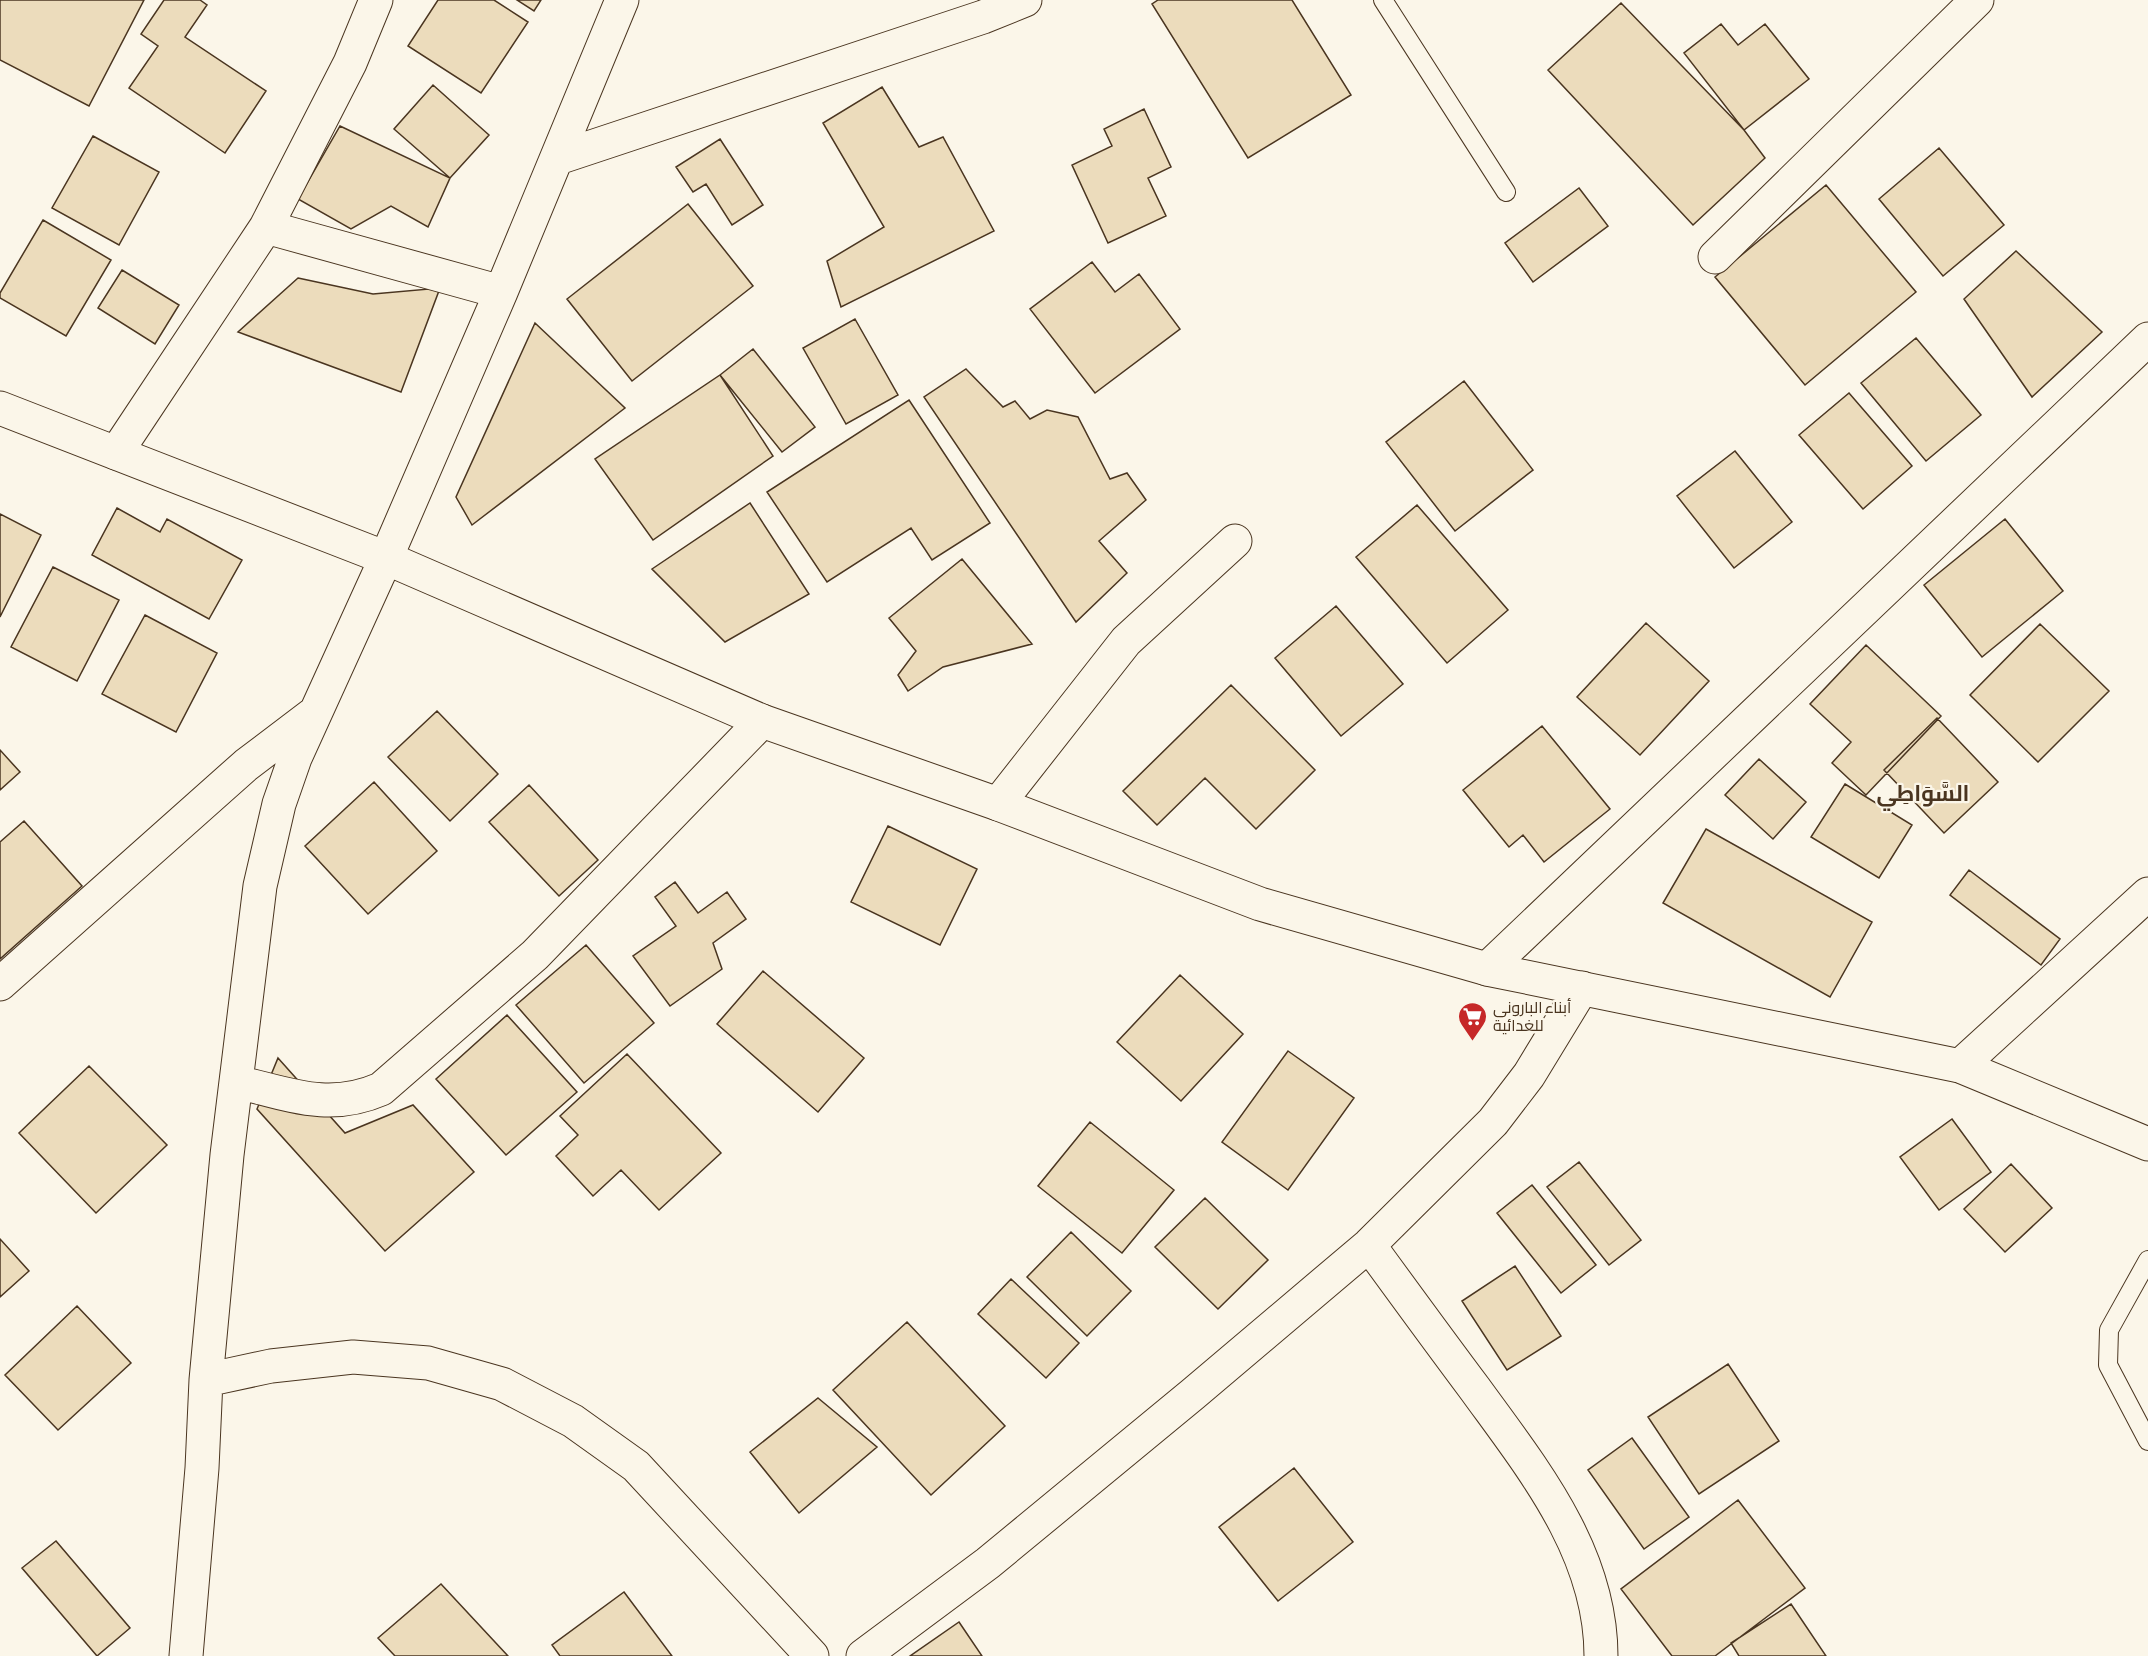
<svg xmlns="http://www.w3.org/2000/svg" width="2148" height="1656" font-family="'Asap Condensed',Cairo,sans-serif">
  <style>
    .building { fill: #ecdcbc; stroke: #4a3520; stroke-width: 1.5 }
    .lines { fill: none; stroke-linecap: round; stroke-linejoin: round }
    .lane-casing { stroke: #4a3520; stroke-width: 20 }
    .street-casing { stroke: #4a3520; stroke-width: 35 }
    .secondary-casing { stroke: #4a3520; stroke-width: 35 }
    .lane { stroke: #fbf6e9; stroke-width: 18 }
    .street { stroke: #fbf6e9; stroke-width: 33 }
    .secondary { stroke: #fbf6e9; stroke-width: 33 }
    .labels { text-anchor: middle; dominant-baseline: central; stroke-width: 4.5; stroke-linejoin: round; paint-order: stroke }
    .poi-label { font-size: 16px; fill: #4a3520; stroke: #fbf6e9; text-anchor: start }
    .district-label { font-size: 22px; font-weight: bold; fill: #4a3520; stroke: #fbf6e9 }
  </style>
  <rect width="100%" height="100%" fill="#fbf6e9"/>
  <path class="building" d="M0,0H144L89,106L0,60Z
    M164,0H200L207,5L185,37L266,91L225,153L129,88L158,46L141,34Z
    M438,0H494L528,22L481,93L408,46Z
    M517,0H541L534,11Z
    M1158,0H1292L1351,95L1248,158L1152,4Z
    M1621,3L1744,130L1765,158L1693,225L1548,70Z
    M1721,24L1738,45L1765,24L1809,79L1744,130L1684,53Z
    M433,85L489,135L450,178L394,129Z
    M882,87L919,147L943,137L994,231L841,307L827,261L884,227L823,123Z
    M1144,109L1171,167L1148,178L1166,216L1108,243L1072,165L1112,146L1104,129Z
    M340,126L450,178L428,227L391,206L351,229L298,199Z
    M93,136L159,172L119,245L52,208Z
    M720,139L763,205L732,225L706,184L693,192L676,167Z
    M1939,148L2004,225L1943,276L1879,199Z
    M1826,185L1916,292L1805,385L1715,277Z
    M1579,188L1608,226L1533,282L1505,243Z
    M688,204L753,286L632,381L567,299Z
    M43,220L111,260L66,336L0,298V293Z
    M2016,251L2102,332L2032,397L1964,299Z
    M1092,262L1115,292L1139,274L1180,329L1095,393L1030,309Z
    M122,270L179,305L155,344L98,308Z
    M298,278L373,294L440,288L401,392L238,332Z
    M855,319L898,395L846,424L803,348Z
    M535,323L625,408L472,525L456,497Z
    M1916,338L1981,415L1926,461L1861,383Z
    M753,349L815,427L782,452L720,375Z
    M966,369L1003,407L1015,401L1030,419L1047,410L1078,417L1110,479L1127,473L1146,500L1099,541L1127,573L1076,622L924,397Z
    M720,375L773,456L653,540L595,459Z
    M1464,381L1533,470L1455,531L1386,442Z
    M1849,393L1912,466L1863,509L1799,435Z
    M909,400L990,523L932,560L911,528L827,582L767,492Z
    M1735,451L1792,522L1734,568L1677,496Z
    M750,503L809,594L725,642L652,569Z
    M1417,505L1508,610L1447,663L1356,557Z
    M117,508L160,532L167,519L242,560L209,619L92,555Z
    M0,514L41,535L0,617Z
    M2005,519L2063,591L1982,657L1924,585Z
    M962,559L1032,644L943,667L908,691L898,675L916,651L889,618Z
    M53,567L119,600L77,681L11,647Z
    M1336,606L1403,684L1341,736L1275,658Z
    M145,615L217,653L176,732L102,694Z
    M1646,623L1709,681L1640,755L1577,697Z
    M2040,624L2109,691L2038,762L1970,695Z
    M1866,645L1941,716L1866,795L1832,763L1851,742L1810,704Z
    M1231,685L1315,770L1256,829L1205,778L1157,825L1123,791Z
    M437,711L498,774L450,821L388,757Z
    M1937,718L1998,782L1944,833L1884,770Z
    M1542,726L1610,809L1544,862L1523,835L1509,847L1463,790Z
    M0,750L20,772L0,790Z
    M1759,759L1806,802L1773,839L1725,795Z
    M374,782L437,851L368,914L305,846Z
    M1845,784L1912,825L1879,878L1811,837Z
    M529,785L598,860L559,896L489,822Z
    M24,821L82,886L0,959V842Z
    M888,826L977,869L940,945L851,902Z
    M1706,829L1872,922L1830,997L1663,903Z
    M1969,870L2060,939L2041,965L1950,895Z
    M675,882L698,913L727,892L746,919L713,943L722,969L670,1006L633,956L676,926L655,897Z
    M586,945L654,1023L584,1083L516,1005Z
    M763,971L864,1058L818,1112L717,1024Z
    M1180,975L1243,1034L1181,1101L1117,1042Z
    M507,1015L577,1092L506,1155L436,1079Z
    M1288,1051L1354,1098L1288,1190L1222,1142Z
    M627,1054L721,1153L659,1210L621,1170L593,1196L556,1156L578,1135L560,1116Z
    M278,1058L345,1133L413,1105L474,1172L385,1251L257,1109Z
    M89,1066L167,1145L96,1213L19,1133Z
    M1952,1119L1991,1172L1939,1210L1900,1157Z
    M1090,1122L1174,1190L1122,1253L1038,1186Z
    M1579,1162L1641,1240L1609,1265L1547,1187Z
    M2011,1164L2052,1208L2005,1252L1964,1209Z
    M1532,1185L1596,1265L1561,1293L1497,1213Z
    M1205,1198L1268,1260L1218,1309L1155,1247Z
    M1071,1232L1131,1291L1087,1336L1027,1277Z
    M0,1239L29,1271L0,1297Z
    M1515,1266L1561,1336L1507,1370L1462,1301Z
    M1011,1279L1079,1343L1046,1378L978,1314Z
    M77,1306L131,1363L58,1430L5,1375Z
    M907,1322L1005,1426L931,1495L833,1390Z
    M1728,1364L1779,1441L1699,1494L1648,1417Z
    M818,1398L877,1447L799,1513L750,1452Z
    M1632,1438L1689,1517L1644,1549L1588,1470Z
    M1294,1468L1353,1542L1278,1601L1219,1527Z
    M1738,1500L1805,1588L1715,1656H1672L1621,1589Z
    M56,1541L130,1628L97,1656L22,1568Z
    M441,1584L508,1656H395L378,1638Z
    M624,1592L672,1656H560L552,1645Z
    M1791,1604L1826,1656H1739L1731,1643Z
    M959,1622L982,1656H910Z"/>
  <g class="lines">
    <defs>
      <path id="lane" d="M1383,0L1506,192
        M2148,1260L2109,1330L2108,1365L2148,1441"/>
      <path id="street" d="M558,158L983,17L1025,0
        M266,227L501,292
        M1715,257L1977,0
        M116,453L266,227L350,63L376,0
        M998,804L1126,641L1235,541
        M1487,969L2148,339
        M0,984L246,765L312,715
        M1960,1066L2148,894
        M237,1082C289,1094 328,1112 381,1089L535,955L762,721
        M1369,1245C1404,1293 1439,1341 1475,1389C1533,1469 1601,1552 1601,1656
        M206,1380L271,1366L353,1357L428,1363L502,1384L573,1421L636,1466L812,1656
        M186,1656L202,1468L206,1380L227,1155L260,886L279,804L295,758L386,558L501,292L622,0
        M863,1656L988,1563L1193,1394L1369,1245L1493,1122L1529,1075L1582,988"/>
      <path id="secondary" d="M0,408L386,558L762,721L998,804L1260,904L1487,969L1960,1066L2148,1144"/>
    </defs>
    <use href="#lane" class="lane-casing"/>
    <use href="#street" class="street-casing"/>
    <use href="#secondary" class="secondary-casing"/>
    <use href="#lane" class="lane"/>
    <use href="#street" class="street"/>
    <use href="#secondary" class="secondary"/>
  </g>
  <defs>
    <symbol id="supermarket-pin" viewBox="-11 -11 22 30"><path d="M0 17L-7.5 6A9.5 9.5 0 1 1 7.5 6Z" fill="#c62828" stroke="#fbf6e9"/><path d="M-6-5.5h2.5l.6 2H6L4.5 2H-2.5L-4.4-4H-6ZM-1.5 3.2a1.3 1.3 0 1 0 .1 0ZM3 3.2a1.3 1.3 0 1 0 .1 0Z" fill="#fff"/></symbol>
  </defs>
  <g fill-rule="evenodd">
    <use href="#supermarket-pin" x="1456" y="1000" width="33" height="45"/>
  </g>
  <g class="labels">
    <g class="poi-label">
      <text x="1493" y="1007">أبناء البارونى<tspan x="1493" dy="18">للغدائية</tspan></text>
    </g>
    <g class="district-label">
      <text x="1923" y="793">السَّوَاطِي</text>
    </g>
  </g>
</svg>
